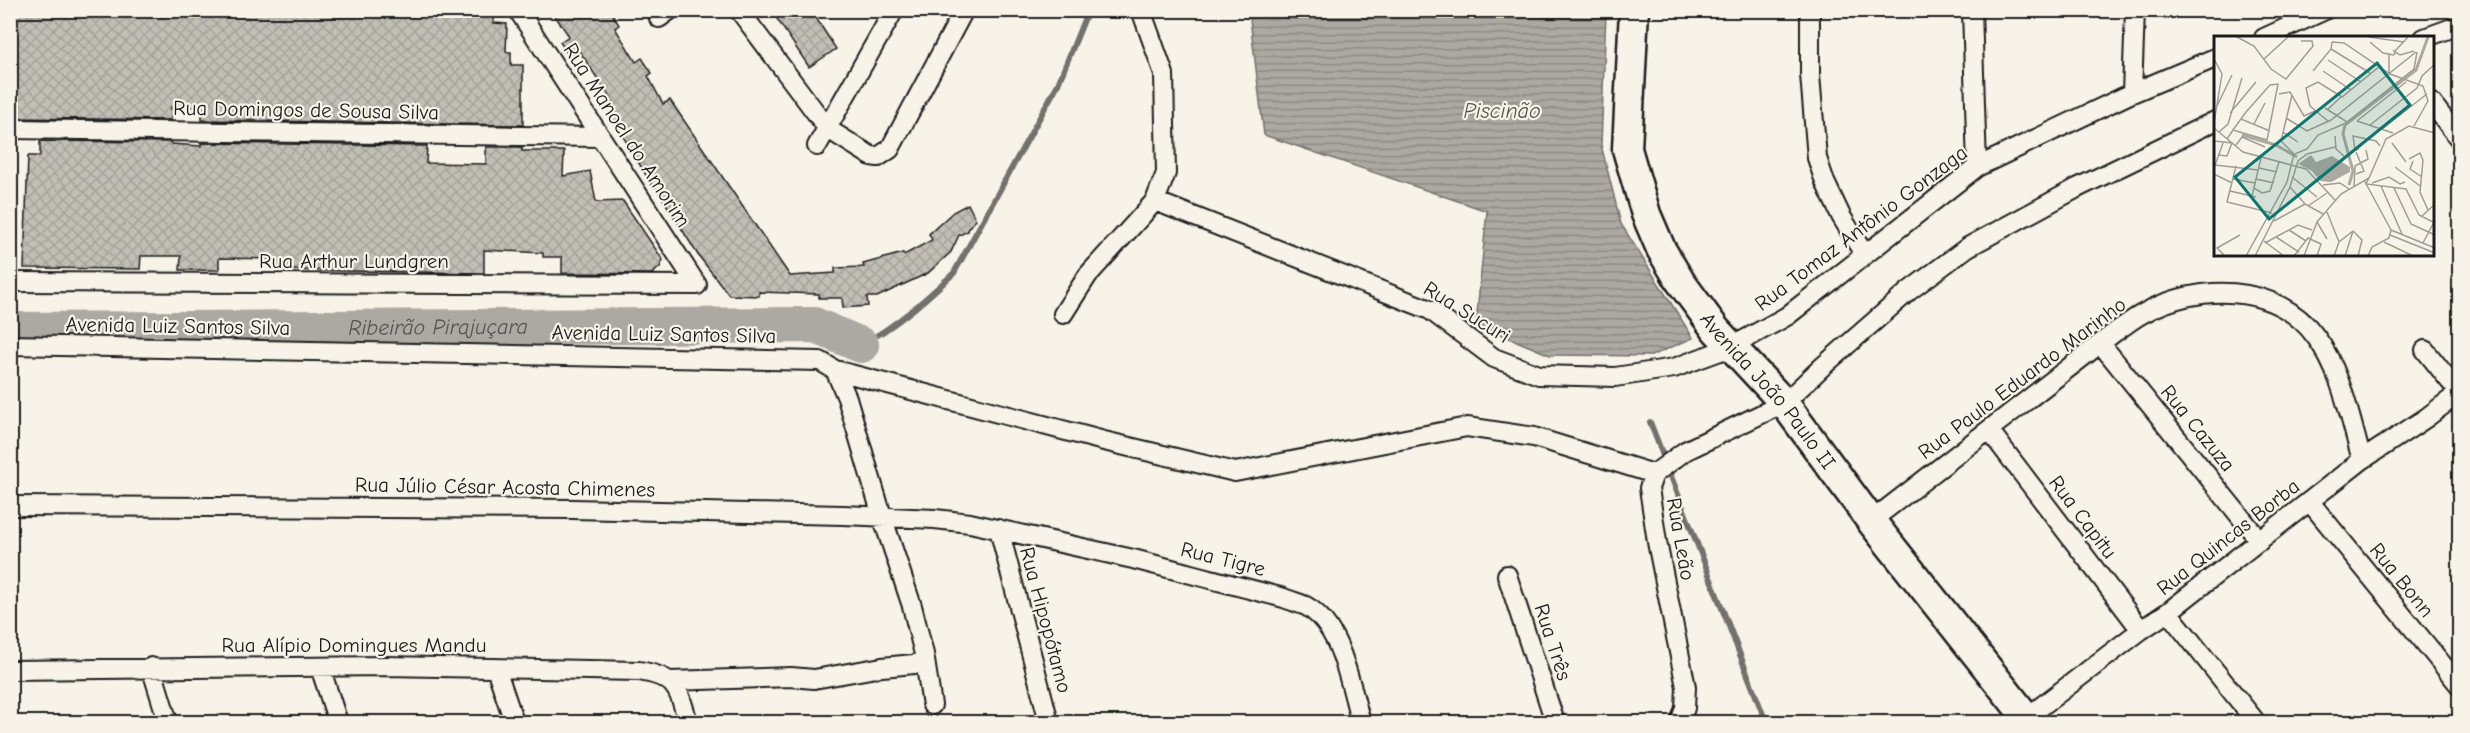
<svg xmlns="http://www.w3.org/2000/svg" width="2470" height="733" font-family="'Comic Neue',sans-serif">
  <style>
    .water { fill: url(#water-rules); stroke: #72716c; stroke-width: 1.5 }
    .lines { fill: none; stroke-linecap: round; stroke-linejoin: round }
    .stream { stroke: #72716c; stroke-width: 6 }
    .river { stroke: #aca9a2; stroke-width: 36 }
    .building { fill: url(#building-cross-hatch); stroke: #1c1c1c; stroke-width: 1.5 }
    .minor-casing { stroke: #1c1c1c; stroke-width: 22 }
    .primary-casing { stroke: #1c1c1c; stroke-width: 33 }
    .minor { stroke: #f7f3e8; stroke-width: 18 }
    .primary { stroke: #f7f3e8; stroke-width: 28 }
    .labels { text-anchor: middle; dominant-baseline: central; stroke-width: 4.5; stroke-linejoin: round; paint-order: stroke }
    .street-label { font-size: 21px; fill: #1c1c1c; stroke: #f7f3e8 }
    .water-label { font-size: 22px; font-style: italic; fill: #565452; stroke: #f7f3e8 }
    .inset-river { fill: none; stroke: #aca9a2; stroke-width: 3 }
    .inset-road { fill: none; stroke: #9f9d96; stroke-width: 1.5 }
    .view { fill: #0f766e; fill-opacity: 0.15; stroke: #0f766e; stroke-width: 3 }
    .inset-edge { fill: none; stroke: #1c1c1c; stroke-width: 3 }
  </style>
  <defs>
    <pattern id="water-rules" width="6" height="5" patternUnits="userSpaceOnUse" patternTransform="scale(1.5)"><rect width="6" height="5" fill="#aca9a2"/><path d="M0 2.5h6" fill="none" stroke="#8b8983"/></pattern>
    <pattern id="building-cross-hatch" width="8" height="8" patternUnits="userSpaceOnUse" patternTransform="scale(1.5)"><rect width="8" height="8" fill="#c0beb5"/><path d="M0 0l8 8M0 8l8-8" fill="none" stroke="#a4a39b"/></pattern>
  </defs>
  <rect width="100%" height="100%" fill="#f7f3e8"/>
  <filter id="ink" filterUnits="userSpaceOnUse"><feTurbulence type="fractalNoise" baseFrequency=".0167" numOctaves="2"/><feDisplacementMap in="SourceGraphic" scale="12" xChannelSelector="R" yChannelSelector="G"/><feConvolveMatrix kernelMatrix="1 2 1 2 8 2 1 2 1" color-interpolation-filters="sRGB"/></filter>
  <g filter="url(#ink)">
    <path class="water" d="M1249,11H1606L1601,145L1621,224L1693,338L1651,356L1550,355L1476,324L1487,211L1264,135Z"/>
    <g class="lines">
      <path class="stream" d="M861,345C896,326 925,300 954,273L1058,84L1088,10
        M1650,422L1766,722"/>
      <path class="river" id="s1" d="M10,330L814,325L861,345"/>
    </g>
    <path class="building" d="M55,10H494V23L507,24L506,52H511V65H523V125L202,120V107H171V120L10,118V13H55Z
      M551,10H610L619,25L615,28L636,62L642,58L652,73L648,76L663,104L670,100L790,276L835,273V268L864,267L863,264L903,253L904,255L932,240L929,234L953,212L968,204L976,220L969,227L968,231L959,235L951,252L928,273L877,297H867L868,306L843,308L842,298H819V294L759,292V296L729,295L698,255L655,186L653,187L614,121L618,118L611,103L613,102L580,52L571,59L560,42L569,36Z
      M789,10H811L836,49L809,67L777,19Z
      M40,141L171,142V144L201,146V143L427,146L426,163L486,164V147H522V151H564L563,176L590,171L596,202L623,201L663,260L660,267L652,274L562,273V257H543V253L484,250V273L277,270L276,259L219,258V270H180L181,256H141L140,269L24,268L28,156H40Z"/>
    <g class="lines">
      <defs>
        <path id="minor" d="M518,10L697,285
          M739,10L828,129L871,156L878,157L890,149L964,10
          M1810,10V75L1817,158L1825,182L1841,216L1864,254
          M1972,10L1977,167
          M659,18L670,10
          M2264,38L2325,10
          M2424,38L2460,25
          M2132,93L2135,10
          M2432,103L2460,140
          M10,129L601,137
          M817,146L894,10
          M1155,201L1430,310L1494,358L1539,375L1615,377L1674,368L1731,347L1787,316L1977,167L2132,93L2215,58
          M10,282L697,285
          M1063,314L1088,275L1155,201L1166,173L1164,74L1141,10
          M2101,344L2260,541
          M10,345L820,361L835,370L847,398L882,516L912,606L924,654L932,705
          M2425,350L2460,394
          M835,370L1104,441L1235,472L1467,427L1534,437L1654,474
          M1989,430L2141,630
          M2310,502L2460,686
          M10,506L572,509L843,515L935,519L970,523L1133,559L1284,598C1291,601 1299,603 1306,606C1342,626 1350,686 1361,722
          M1871,521L2115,332C2124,326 2133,319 2142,314C2196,283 2276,282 2316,337C2342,372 2350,419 2362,460
          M999,529L1049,722
          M1507,575L1555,722
          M2168,612L2256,722
          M151,667L168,722
          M320,667L338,722
          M496,668L514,722
          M10,670L386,666L639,671C677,677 678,688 688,722
          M670,681L791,677L814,679L882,667L925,663
          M2026,718L2141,630L2168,612L2362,460L2426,418L2459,393
          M1680,722L1685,708L1686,687L1657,542L1649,488L1654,474L1685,451L1784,403L1822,367L1909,291L1968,247L2077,188L2215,121"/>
        <g id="primary">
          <path id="s2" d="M1634,10L1627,149L1646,214L1661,249L1680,281L1716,330L1784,403L1871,521L2030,722"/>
        </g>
      </defs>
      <use href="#minor" class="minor-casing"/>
      <use href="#primary" class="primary-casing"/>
      <use href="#minor" class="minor"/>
      <use href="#primary" class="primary"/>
    </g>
  </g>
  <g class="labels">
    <g class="street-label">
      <text transform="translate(306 110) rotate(1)">Rua Domingos de Sousa Silva</text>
      <text transform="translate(627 135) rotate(57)">Rua Manoel do Amorim</text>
      <text transform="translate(1861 228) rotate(-37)">Rua Tomaz Antônio Gonzaga</text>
      <text x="354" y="261">Rua Arthur Lundgren</text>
      <text transform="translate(1467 312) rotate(32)">Rua Sucuri</text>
      <text transform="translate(178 326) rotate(1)">Avenida Luiz Santos Silva</text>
      <text transform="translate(664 334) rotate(1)">Avenida Luiz Santos Silva</text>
      <text transform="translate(2022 378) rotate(-37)">Rua Paulo Eduardo Marinho</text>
      <text stroke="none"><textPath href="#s2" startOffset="423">Avenida João Paulo II</textPath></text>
      <text transform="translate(2198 428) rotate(51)">Rua Cazuza</text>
      <text transform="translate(505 487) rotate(1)">Rua Júlio César Acosta Chimenes</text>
      <text transform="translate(2083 517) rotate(53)">Rua Capitu</text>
      <text transform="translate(2228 537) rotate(-38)">Rua Quincas Borba</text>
      <text transform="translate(1681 539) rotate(80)">Rua Leão</text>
      <text transform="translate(1223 559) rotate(14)">Rua Tigre</text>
      <text transform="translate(2402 580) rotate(51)">Rua Bonn</text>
      <text transform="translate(1046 620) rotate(75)">Rua Hipopótamo</text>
      <text transform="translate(1553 642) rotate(72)">Rua Três</text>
      <text x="354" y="645">Rua Alípio Domingues Mandu</text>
    </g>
    <g class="water-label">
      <text x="1502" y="111">Piscinão</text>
      <text stroke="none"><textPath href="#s1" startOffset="428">Ribeirão Pirajuçara</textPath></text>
    </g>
  </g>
  <g transform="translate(2214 36)">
    <rect width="220" height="220" fill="#f7f3e8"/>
    <path d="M97,119L102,126L118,120L136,131V136L117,146L106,145L98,135L84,128Z" fill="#aca9a2"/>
    <path class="inset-river" d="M131,89L129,98L139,135L135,149M131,89L202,34L214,1M28,99L62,109L83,121"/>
    <path class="inset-road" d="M23,1L40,10L57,33L72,43L99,10L98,5H87M155,1L190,6M118,6L130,7L176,38L209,50L214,65L200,90M156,6L169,17L180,19M117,13L156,37M181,15L194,1M175,18V37M181,19L180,15L186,19L200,15M0,23L8,38L0,87M50,23L74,1M114,24L147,46M99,35L117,13L118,6M109,35L137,54M65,58L76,56L90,80L101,75M2,72L18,39M111,72L133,86L200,33L203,16M113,74L127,61M16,77L42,46M72,82L93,95L117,84L202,16M27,83L56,95M114,85L96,70L92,52L104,46L128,61L166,30M143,85L192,46M143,85L179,97M40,88L51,67M156,89L203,52L208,40L221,28M0,92L29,116L92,133L121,164M168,93L213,58M5,96L14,88L28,42M69,96L84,106M121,100L122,113L132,122M13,103L19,94L32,76L56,49L64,48L53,104L19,94M0,105L18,107L13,120L4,119M178,107L192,126M22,109L28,101L51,111M145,113L141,114L139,100L162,105L166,110M142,116L150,135L142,138M81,118L93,113L104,99L132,87M195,123L206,117L209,124L206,156L214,174M199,125L196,133L208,141M1,129L44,134M22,130L13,166L58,177M181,131L206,150M0,132L9,107M45,132L63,136M0,138L18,147M78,141L103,161M155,142L152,148L192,153L205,179L221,187M19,143L41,147M42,143L60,147M150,144L177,194L175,202L158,211L154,220M158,147L175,141L186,148L191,146M109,149L126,147L135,153M140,150L141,130L154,123L152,114M167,150L188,198M76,151L91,168L109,178M40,152L48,157L56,155L65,126M180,152L197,188L221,199M16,155L42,161M38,160L47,122M94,170L113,157M113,176L125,206M207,181L221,168M60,185L91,168M103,186L113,203M75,194L92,205M177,194L221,212M139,195L148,204L144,220M176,199L221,217M62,201L85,216M50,205L70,220M170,206L199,220M51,207L84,189L98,194M209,207L221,184M11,220L3,212L26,199M32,220L73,146L80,118L67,105L78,59M41,220L76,151L84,125L93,118L121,111M80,220L94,202L107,208L103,220M90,220L103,186L127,158L155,142L172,103L195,90L221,97M120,220L125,206L139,195M131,220L139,195"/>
    <path class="view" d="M163,27L196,69L55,183L21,141Z"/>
    <rect width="220" height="220" class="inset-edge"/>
  </g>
  <rect width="2470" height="733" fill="none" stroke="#f7f3e8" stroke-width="36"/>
  <rect x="18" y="18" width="2434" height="697" fill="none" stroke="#1c1c1c" stroke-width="2" filter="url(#ink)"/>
</svg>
